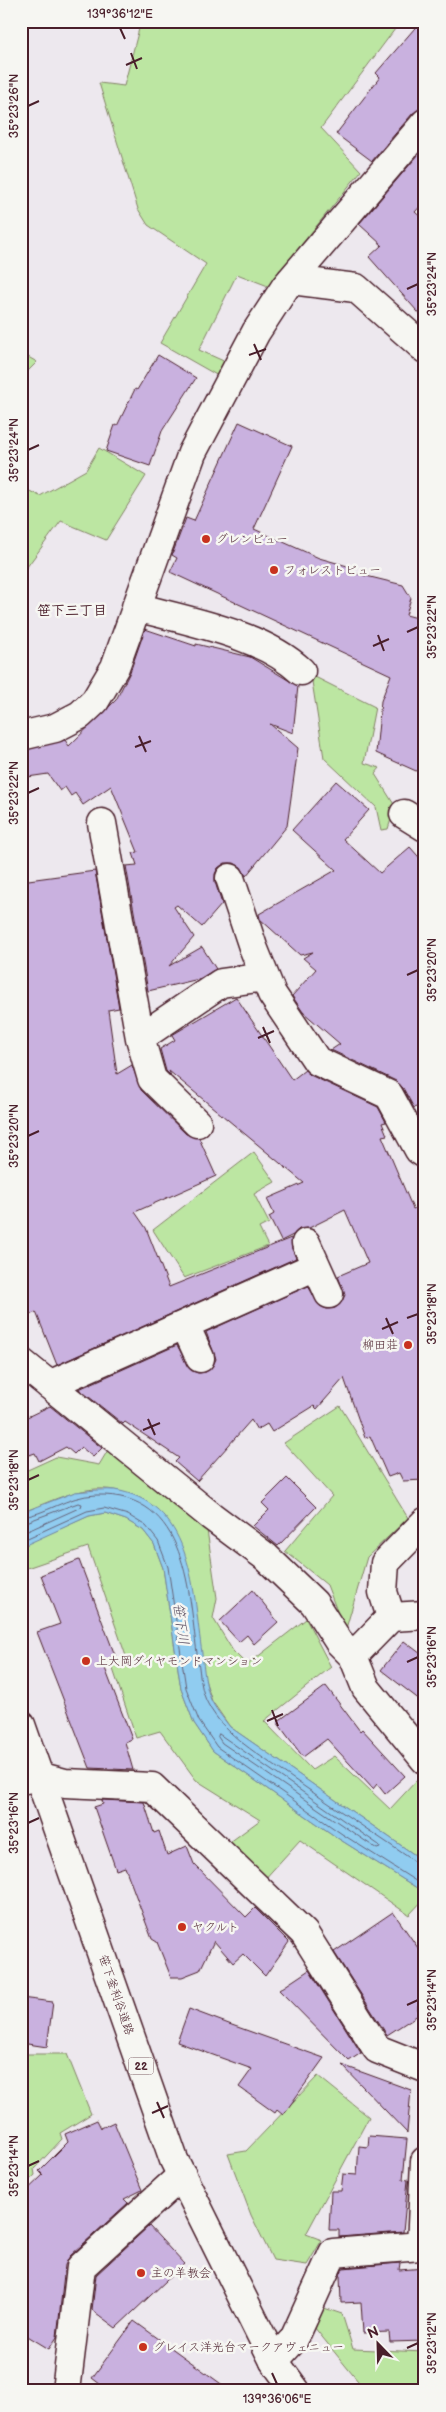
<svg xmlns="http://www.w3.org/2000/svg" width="446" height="2412" font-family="'Balsamiq Sans','Klee One',sans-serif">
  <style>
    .green { fill: #bce6a2; stroke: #838266 }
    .water { fill: #90ccf0; stroke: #7487a1 }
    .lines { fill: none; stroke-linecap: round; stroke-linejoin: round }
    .shore { stroke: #66647a; stroke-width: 1 }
    .building { fill: #c9b1df; stroke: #4a1f2b }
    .minor-casing { stroke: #4a1f2b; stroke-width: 31 }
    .primary-casing { stroke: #4a1f2b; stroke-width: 31 }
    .minor { stroke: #f6f6f2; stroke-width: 28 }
    .primary { stroke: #f6f6f2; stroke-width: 28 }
    .ticks { fill: none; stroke: #4a1f2b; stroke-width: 2 }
    .poi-dot { fill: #c8321e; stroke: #f6f6f2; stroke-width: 2 }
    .labels { text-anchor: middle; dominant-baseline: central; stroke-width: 5; stroke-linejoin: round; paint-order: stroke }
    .shield { fill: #f6f6f2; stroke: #7e6067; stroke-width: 1 }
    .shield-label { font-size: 11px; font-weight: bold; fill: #4a1f2b }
    .poi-label { font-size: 12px; fill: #4a1f2b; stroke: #f6f6f2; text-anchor: start }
    .street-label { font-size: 12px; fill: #4a1f2b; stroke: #f6f6f2 }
    .neighbourhood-label { font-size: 14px; font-weight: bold; fill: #4a1f2b; stroke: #f6f6f2 }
    .water-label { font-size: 14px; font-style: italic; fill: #5f5366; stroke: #f6f6f2 }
    .neatline { fill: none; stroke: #4a1f2b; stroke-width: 2 }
    .ticks-label { font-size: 12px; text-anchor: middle; fill: #4a1f2b }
  </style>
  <rect width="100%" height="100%" fill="#ede8ee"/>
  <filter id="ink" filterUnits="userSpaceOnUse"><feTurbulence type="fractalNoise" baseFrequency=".02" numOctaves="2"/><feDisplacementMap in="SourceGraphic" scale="10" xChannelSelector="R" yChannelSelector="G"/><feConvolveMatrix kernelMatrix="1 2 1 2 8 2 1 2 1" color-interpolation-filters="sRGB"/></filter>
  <g filter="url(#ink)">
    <path class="green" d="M141,21H401L321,128L361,171L268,286L237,274L199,350L228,363L220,377L160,343L206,264L148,225L138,209L99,83L124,86Z
      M21,353L37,362L21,378Z
      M99,448L146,476L106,540L61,521L21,575V487L40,496L86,470Z
      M311,675L375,707L364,763L380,768L375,774L395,806L388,829L381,830L376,807L324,758Z
      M254,1152L275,1182L254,1194L269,1223L259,1228L268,1246L184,1278L153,1230Z
      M340,1406L408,1518L367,1557L345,1632L327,1585L285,1551L332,1496L284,1443Z
      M111,1445L206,1523L217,1598L213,1618L233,1651L247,1665L306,1619L331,1667L264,1721L312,1770L334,1756L390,1809L417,1780L425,1788V1862L230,1727L212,1701L147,1503C139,1499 131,1494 122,1492C88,1481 52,1501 21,1513V1473L56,1457L99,1465Z
      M105,1513L126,1520L143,1530L154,1544L163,1568L181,1689L194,1723L213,1751L339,1839L425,1893V1898L409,1915L300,1840L263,1881L226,1845L260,1820L196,1780L160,1731L136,1738L112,1666L127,1659L88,1547L21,1570V1546L89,1516Z
      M21,2054H67L91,2114L60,2133L62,2139L34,2169L35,2175L21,2188V2165L26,2161L21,2150L27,2147L21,2135Z
      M318,2076L369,2117L306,2234L322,2240L307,2265L273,2260L251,2215L228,2154L246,2151Z
      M321,2307L342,2314L353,2349L425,2352V2391H366L314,2327Z"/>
    <path class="water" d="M97,1490C104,1490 113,1489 120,1491C194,1507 193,1593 202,1653C204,1669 205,1688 212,1702C217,1711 224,1719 230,1727L425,1862V1893L339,1839L213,1751L194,1723L181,1689L163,1568L154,1544L143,1530L126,1520L105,1513L89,1516L21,1547V1513L75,1492Z"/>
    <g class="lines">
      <path class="shore" d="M21,1517C46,1515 66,1496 96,1495C190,1492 188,1594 198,1660C200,1674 201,1692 208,1704C225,1736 260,1755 289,1776C332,1806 376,1835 420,1865L425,1866
        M21,1524L78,1503L82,1504L81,1507L21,1534
        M21,1541L87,1511L104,1508L128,1515L146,1526L158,1541L168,1567L186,1688L199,1721L217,1747L342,1834L425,1887
        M219,1734L379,1845L380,1848L377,1849L222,1743L218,1737Z"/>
    </g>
    <path class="building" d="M421,21H425V108L413,113L372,161L336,134L380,77L376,73Z
      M425,147V201L415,212L425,221V320L369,257L382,245L359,224Z
      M158,355L196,378L162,431L150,466L106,451L115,425L117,426L135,389L137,390Z
      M239,422L292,446L254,529L319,558L351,567L350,572L403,585L411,598L406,615L425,620V775L376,753L381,701L391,675L170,572L177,558L172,555L186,518L194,521Z
      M145,629L196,646V644L250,657L298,686L293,733L270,724L298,748L287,826L246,876L241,867L234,863H225L218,868L215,874V882L222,904L202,927L177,905L174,907L194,937L169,966L202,947L216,969L199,979L148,991L126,866L137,865L133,853L138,852L111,786L83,805L75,793L71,796L65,787L60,791L48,774L21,778V751L65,740L69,746L116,700L130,672Z
      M336,781L369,810L343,839L380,873L410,847L425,864V1103L414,1108L403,1088L396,1081L331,1050L340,1044L303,1012L292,996L316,969L303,958L313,952L300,955L260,919L259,914L336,870L292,830Z
      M95,871L119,1008L108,1010L117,1074L132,1065L141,1090L186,1134L199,1138L216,1176L135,1212L146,1228L169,1287L291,1238L292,1249L296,1258L57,1365L36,1312L21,1319V881Z
      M236,997L292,1080L305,1070L310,1075L378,1107L386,1122L382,1123L387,1135L382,1136L413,1209L425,1203V1480L403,1481L399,1473L388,1477L370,1436L365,1438L344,1378L317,1409L314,1406L272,1432L267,1424L257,1430L251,1420L197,1481L175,1462L179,1458L125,1422L123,1424L79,1389L177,1345L191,1370L198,1373L206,1372L212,1367L216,1359L206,1332L308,1286L320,1306L327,1309L335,1308L341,1303L345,1295L338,1276L368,1263L345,1210L309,1228L299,1229L293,1235L281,1241L269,1217L274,1214L267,1199L304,1183L169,1071L171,1076L166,1071L160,1049L175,1040L172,1035Z
      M50,1406L102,1448L93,1457L81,1447L74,1454L66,1447L39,1461L35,1453L21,1458V1420Z
      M287,1478L316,1507L278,1546L253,1526L269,1510L262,1503Z
      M79,1560L116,1658L103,1663L132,1739L125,1742L133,1770L90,1768L37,1632L60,1624L41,1575Z
      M253,1590L278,1622L254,1644L247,1635L239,1642L220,1621Z
      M404,1641L425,1657V1704L381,1670Z
      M326,1686L360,1731L362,1729L405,1776L385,1794L377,1784L373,1789L327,1739L303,1757L277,1722Z
      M102,1800L144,1802L154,1833L159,1831L167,1855L187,1846L194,1864L246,1917L255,1908L289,1942L265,1976L243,1954L233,1963L214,1941L200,1970L182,1977H171L157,1942L152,1939L125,1867L116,1870L94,1807L103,1804Z
      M393,1912L425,1958V2014L418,2005V2015L387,2035L334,1952Z
      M309,1970L361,2053L349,2061L279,1990Z
      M21,1998L53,2002L47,2047L21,2043Z
      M189,2009L229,2024L324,2058L283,2115L277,2110L275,2113L239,2087L252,2069L177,2042Z
      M342,2065L411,2090L407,2133Z
      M97,2120L101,2128L114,2122L142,2190L124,2199L128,2203L70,2256L65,2265L57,2337L49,2349L21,2332V2196L43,2175L39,2171L68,2142L65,2134Z
      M369,2136L407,2139L403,2179L408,2180L403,2232L339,2237V2230H329L331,2191H341L343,2174L357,2175L359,2146L368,2147Z
      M149,2226L184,2264L116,2328L92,2310L96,2275Z
      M400,2263L399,2270L425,2268V2341L390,2342L389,2332L363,2333L361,2302L341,2303L340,2275L343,2268Z
      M134,2321L231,2391H109L92,2378Z"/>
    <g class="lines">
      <defs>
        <path id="minor" d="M291,280L356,288L425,349
          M136,607C188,621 262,634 301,671
          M21,736L55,728L80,715L95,701L115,667L192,453L256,332L286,286L425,123
          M404,814L425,827
          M102,823L140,1038L152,1079L197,1123
          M230,878L253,947L272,994L317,1061L389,1095L419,1150L425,1154
          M140,1038L221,983L265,977
          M306,1243L329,1294
          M185,1325L200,1358
          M21,1362L211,1516L266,1557L314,1603L339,1642L353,1656L366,1688L425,1760
          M49,1385L316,1266
          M391,1617L383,1592L385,1563L425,1522
          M353,1656L391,1617L425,1615
          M21,1780L38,1776L65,1783L152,1787L304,1933L377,2049L425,2068
          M274,2361L294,2339L333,2253L421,2246L425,2161
          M66,2391L81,2267L182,2175"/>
        <path id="primary" d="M21,1725L174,2160L274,2361L296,2391"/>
      </defs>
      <use href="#minor" class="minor-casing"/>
      <use href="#primary" class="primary-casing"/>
      <use href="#minor" class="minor"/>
      <use href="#primary" class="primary"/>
    </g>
  </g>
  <path class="ticks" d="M120,28L125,39M131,53L137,69M126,65L142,58M28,106L39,101M407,289L418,284M254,344L261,360M249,355L266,349M28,450L39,445M407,632L418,627M378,635L384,651M373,646L389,639M139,736L146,752M135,747L151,741M28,793L39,788M407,975L418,970M263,1027L270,1043M258,1038L274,1031M28,1136L39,1131M386,1318L393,1334M407,1318L418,1314M382,1329L398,1322M148,1419L155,1435M143,1430L160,1423M28,1480L39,1475M407,1662L418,1657M272,1710L278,1726M267,1721L283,1714M28,1823L39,1818M407,2005L418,2000M157,2102L164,2118M152,2113L168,2106M28,2166L39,2161M407,2348L418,2343M272,2373L277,2384"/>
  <g class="poi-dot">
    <circle cx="206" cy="539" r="5"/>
    <circle cx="274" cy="570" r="5"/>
    <circle cx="408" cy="1345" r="5"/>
    <circle cx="86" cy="1661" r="5"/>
    <circle cx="182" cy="1927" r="5"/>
    <circle cx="141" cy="2273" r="5"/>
    <circle cx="143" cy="2347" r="5"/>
  </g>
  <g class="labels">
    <rect class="shield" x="128.5" y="2057.5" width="25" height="17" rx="4"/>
    <g class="shield-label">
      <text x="141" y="2066">22</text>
    </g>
    <g class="poi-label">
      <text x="216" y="539">グレンビュー</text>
      <text x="284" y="570">フォレストビュー</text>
      <text x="398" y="1345" text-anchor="end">柳田荘</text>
      <text x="96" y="1661">上大岡ダイヤモンドマンション</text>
      <text x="192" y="1927">ヤクルト</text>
      <text x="151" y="2273">主の羊教会</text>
      <text x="153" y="2347">グレイス洋光台マークアヴェニュー</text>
    </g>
    <g class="street-label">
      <text transform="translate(116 1995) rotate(71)">笹下釜利谷道路</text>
    </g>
    <g class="neighbourhood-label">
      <text x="72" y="610">笹下三丁目</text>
    </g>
    <g class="water-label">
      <text transform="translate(181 1624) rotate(82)">笹下川</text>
    </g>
  </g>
  <rect width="446" height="2412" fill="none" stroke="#f6f6f2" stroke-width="55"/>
  <g transform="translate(378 2344) rotate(337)" stroke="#f6f6f2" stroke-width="4" paint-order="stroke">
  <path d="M0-4L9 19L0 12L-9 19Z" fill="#4a1f2b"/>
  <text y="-8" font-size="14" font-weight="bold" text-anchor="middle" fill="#4a1f2b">N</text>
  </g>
  <rect x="28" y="28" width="390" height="2356" class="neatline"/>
  <g class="ticks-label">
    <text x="120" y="18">139°36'12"E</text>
    <text transform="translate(14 106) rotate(-90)" y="4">35°23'26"N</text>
    <text transform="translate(432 284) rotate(-90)" y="4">35°23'24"N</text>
    <text transform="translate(14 450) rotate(-90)" y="4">35°23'24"N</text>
    <text transform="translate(432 627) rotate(-90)" y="4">35°23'22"N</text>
    <text transform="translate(14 793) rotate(-90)" y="4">35°23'22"N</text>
    <text transform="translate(432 970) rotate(-90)" y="4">35°23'20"N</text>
    <text transform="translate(14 1136) rotate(-90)" y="4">35°23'20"N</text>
    <text transform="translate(432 1314) rotate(-90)" y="4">35°23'18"N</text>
    <text transform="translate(14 1480) rotate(-90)" y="4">35°23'18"N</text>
    <text transform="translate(432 1657) rotate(-90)" y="4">35°23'16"N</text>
    <text transform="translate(14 1823) rotate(-90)" y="4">35°23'16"N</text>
    <text transform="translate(432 2000) rotate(-90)" y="4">35°23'14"N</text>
    <text transform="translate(14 2166) rotate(-90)" y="4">35°23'14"N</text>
    <text transform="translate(432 2343) rotate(-90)" y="4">35°23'12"N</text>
    <text x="277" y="2403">139°36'06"E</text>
  </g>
</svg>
